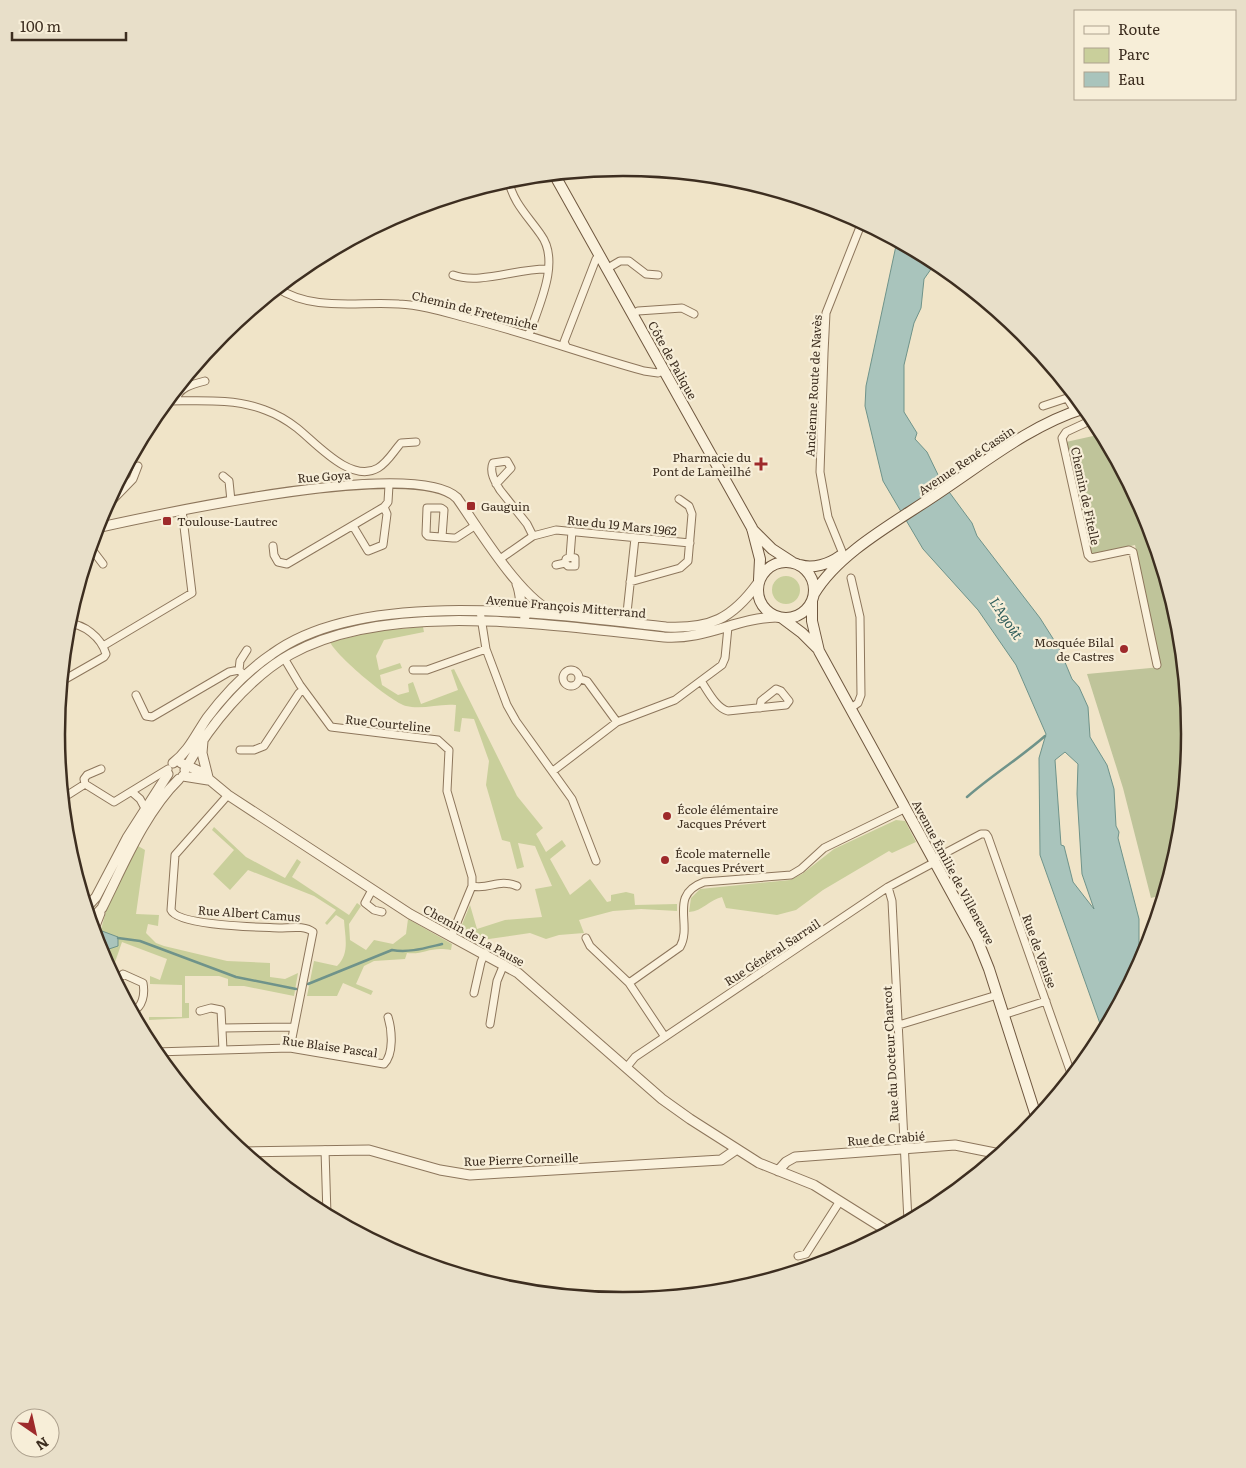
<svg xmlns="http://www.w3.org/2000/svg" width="1246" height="1468" font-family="Literata,serif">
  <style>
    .green { fill: #c9cf9b }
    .cemetery { fill: #bfc49a }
    .water { fill: #a9c4bc; stroke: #6f938a; fill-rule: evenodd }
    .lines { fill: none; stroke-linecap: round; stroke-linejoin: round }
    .stream { stroke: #6f938a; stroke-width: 2.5 }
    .minor-casing { stroke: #8d765c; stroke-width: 9 }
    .tertiary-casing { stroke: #8d765c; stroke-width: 11 }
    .secondary-casing { stroke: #6f573f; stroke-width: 12 }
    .minor { stroke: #faf1dc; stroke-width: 7 }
    .tertiary { stroke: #faf1dc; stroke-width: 9 }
    .secondary { stroke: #faf1dc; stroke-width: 10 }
    .poi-dot { fill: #9e2a2b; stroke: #f7eed8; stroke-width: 2 }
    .labels { text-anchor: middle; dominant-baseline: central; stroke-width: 4.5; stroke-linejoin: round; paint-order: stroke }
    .street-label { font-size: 12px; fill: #3d2e20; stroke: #f7eed8 }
    .poi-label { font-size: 12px; fill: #3d2e20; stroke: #f7eed8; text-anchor: start }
    .water-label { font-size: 14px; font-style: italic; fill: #2f5d5a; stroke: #f7eed8 }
    .rim { fill: none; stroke: #3d2e20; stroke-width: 2.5 }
  </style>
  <rect width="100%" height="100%" fill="#f0e4c8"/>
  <path class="green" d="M772 590a14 14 0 1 1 28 0a14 14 0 1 1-28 0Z
    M423,627L424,632L384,640L376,656L379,670L400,663L402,668L380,675L382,685L398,695L409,692L408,684L413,682L421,704L458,690L451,670L454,669L517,796L543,828L536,834L546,852L562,840L566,846L550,859L570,895L590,879L607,902L611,901V895L626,892L634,894L635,905L677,904V911L641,909L613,911L579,920L584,933L559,935L546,939L530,933L482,940L481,944L462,931L461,927L470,905L477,929L505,920L542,917L535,889L552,886L535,846L518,843L524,867L517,869L510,842L502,840L486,785L489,761L474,719L462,718L460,732L454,731L456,705C440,703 423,710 406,706C391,702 336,656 330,642L377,631Z
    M896,820L905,821L916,842L892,853L889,851L823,890L796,910L777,915L726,908L722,897C709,900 703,911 689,912L691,898L700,889L790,880L802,874L834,849Z
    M214,827L246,857L285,878L297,859L301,862L292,877L349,915L357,903L361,906L349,924L350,940L366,950L374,940L393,944L406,934L408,919L452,944L451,950C430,946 424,955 407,953L405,959L374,961L364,966L356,984L373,991L371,995L343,983L337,996H307L314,961L337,966C350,954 345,937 344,920L336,915L327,925L325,923L336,910L314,896L248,870L230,890L213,874L234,850L212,830Z
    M138,846L145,850L136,914L159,915L158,926L148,924L146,933L156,943L164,946L227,961L270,963V977L285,979L298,973L294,996L244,986H228V979L219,976H185V1003H189V1018L149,1020V1017H182V985L150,984V976L160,980L167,959L122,942L113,968L108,967L97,944L108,904Z"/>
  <path class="cemetery" d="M1102,434L1147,517L1179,624L1190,734L1179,845L1163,895L1151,898L1123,788L1087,674L1161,667L1135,545L1090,555L1066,442Z"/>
  <path class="water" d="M897,241L936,262L924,279L921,308L914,323L904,365V412L917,433L915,439L927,452L941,481L972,523L977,536L1040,618L1059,648L1072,679L1079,687L1088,707L1090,737L1107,765L1114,789L1116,826L1119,832L1118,838L1139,919V964L1103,1032L1040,855L1039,758L1046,734L1016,665L978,610L923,549L883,481L865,406L866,386ZM1065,752L1078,764L1077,794L1082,874L1094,909L1073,882L1064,846L1061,845L1055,760Z
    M102,931L118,937V946L106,950L98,945Z"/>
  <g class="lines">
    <path class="stream" d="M967,797C992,775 1020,758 1045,736
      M118,938L140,941L236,977L296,989
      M308,984L392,950C409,953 425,948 442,944"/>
    <defs>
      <path id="minor" d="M508,179C513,203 528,216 541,235C561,262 538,307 529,335
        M608,268L620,261H629L646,274L658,275
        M453,275C480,285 518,268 548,269
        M277,288C314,312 358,301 399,304C423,305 447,313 470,319C529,334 586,355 644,371L658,373L664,370
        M633,314L638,311L682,308L694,314
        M566,346L564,342L596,259L601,256
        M166,401C198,401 235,398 265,410C276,414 288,421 297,428C316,443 351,484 378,468C388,462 393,452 401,443L416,442
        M176,401C177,388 193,384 205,381
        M1043,406L1067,398L1075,411
        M1094,419L1066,432L1062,438L1088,555L1091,558L1129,550L1133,552L1157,665
        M223,476L229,481L231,501
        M496,484L511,468L507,461L493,463C489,472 495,482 500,490L527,524L533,536
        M103,510L133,479L138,466
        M353,526L368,551L383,545L387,514L384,507
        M442,537L444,510L441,508H427L426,534L428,536L453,538H456L476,525
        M273,546L274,555L278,562L287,564L384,507L388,502L389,485
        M90,547L103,564
        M843,554L828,517L820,472L824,353L826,313L862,222
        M570,557L575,558V566H568L565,563L566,559L570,557L572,531
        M500,559L533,536L556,530L690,543
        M556,565L565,563
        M630,582L680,568L688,561L692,514L689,506L679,499
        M480,611L486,649L507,705L516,721L572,799L596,861
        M626,622L635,538
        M103,646L192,593L182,510
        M284,658L300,685L331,727L438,740L449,750L447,791L472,877V886L451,937
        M563 678a8 8 0 1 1 16 0a8 8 0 1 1-16 0Z
        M239,670L240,661L247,650
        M413,670H427L486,649
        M580,679L587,681L617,722
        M62,681L104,657L106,654C101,637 84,624 67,623
        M701,681C708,691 716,708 728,711L786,705L789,701L781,691L776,689L761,701L760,708
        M136,695L146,716L152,717L229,672L239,670L245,676
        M851,708L858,703L861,695L860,617L851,578
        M240,750H254L264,746L299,693L303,690
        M553,771L617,722L675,700L722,665L725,658L728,627
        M85,784L84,779L87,775L101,769
        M132,792L140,799L146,810
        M228,795L175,855L171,910C178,926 261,927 279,928C290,928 305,925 313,932L290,1048
        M63,798L85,784L114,802L168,769
        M934,859L981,834H986L988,837L1072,1076
        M472,886C490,890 498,878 517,886
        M888,887L892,901L908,1221
        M372,890L365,903L374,910L382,912
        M586,938L590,946L629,983L665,1037
        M116,982L123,974L143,983C145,994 143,1007 132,1012
        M629,983L680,947C693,924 668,895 704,882L791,875L801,869L824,848L906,808
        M474,993L481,962L485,953
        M200,1011L211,1008L221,1010L223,1050
        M1003,1015L1046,1001
        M490,1024L497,981L504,964
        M899,1025L997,995
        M223,1028L294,1027
        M155,1052L290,1048L384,1064C394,1054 392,1030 388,1017
        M626,1068L635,1057L888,887L935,862
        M1034,1111L1046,1108
        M325,1150L327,1215
        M798,1256L806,1254L840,1201"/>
      <path id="tertiary" d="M96,528C156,515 416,457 457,498C479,529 522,602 557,614
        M517,584C522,596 519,607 525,617
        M203,741L202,753L208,777
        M173,763C189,751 196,734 207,718C225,694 247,671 272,654C364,586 557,615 666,627C710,629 732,619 758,583
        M181,763L199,771L228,795L410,914L518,973L662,1099L690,1119L759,1163L814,1185L889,1232
        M185,770C207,728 249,677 291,654C389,599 556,626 664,637C706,640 736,618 777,617
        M183,776L208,780
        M86,908L96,897L127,838L168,774
        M90,921L102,908C123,866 145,812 179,779
        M93,931L100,913
        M244,1152L369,1150L440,1170L470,1175L721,1160L737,1149
        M778,1171L786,1162L795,1157L955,1145L1000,1154"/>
      <path id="secondary" d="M554,174L752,528L760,559L759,580
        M752,529L772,549L792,562
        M758 590a28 28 0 1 1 56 0a28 28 0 1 1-56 0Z
        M800,565C813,569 829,564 840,556
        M814,594C839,552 896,522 937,494C984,463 1030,425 1085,408
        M812,601V621L819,651L977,939L989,969L1037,1119
        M782,618L802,633L817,648"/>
    </defs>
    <use href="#minor" class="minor-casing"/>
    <use href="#tertiary" class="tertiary-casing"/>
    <use href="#secondary" class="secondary-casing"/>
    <use href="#minor" class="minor"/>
    <use href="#tertiary" class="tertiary"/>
    <use href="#secondary" class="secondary"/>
  </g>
  <g class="poi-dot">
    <path d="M758.5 456.5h5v5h5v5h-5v5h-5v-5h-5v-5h5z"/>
    <rect x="466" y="501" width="10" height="10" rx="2.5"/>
    <rect x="162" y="516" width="10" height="10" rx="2.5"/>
    <circle cx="1124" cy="649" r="5"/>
    <circle cx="667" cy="816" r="5"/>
    <circle cx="665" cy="860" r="5"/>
  </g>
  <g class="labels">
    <g class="street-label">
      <text transform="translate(475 310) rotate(14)">Chemin de Fretemiche</text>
      <text transform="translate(673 360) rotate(61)">Côte de Palique</text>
      <text transform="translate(813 386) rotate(-87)">Ancienne Route de Navès</text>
      <text transform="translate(966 460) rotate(-34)">Avenue René Cassin</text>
      <text transform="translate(324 476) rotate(-4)">Rue Goya</text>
      <text transform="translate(1086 496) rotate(78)">Chemin de Fitelle</text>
      <text transform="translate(622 525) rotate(6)">Rue du 19 Mars 1962</text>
      <text transform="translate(566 606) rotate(5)">Avenue François Mitterrand</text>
      <text transform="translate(388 723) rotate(6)">Rue Courteline</text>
      <text transform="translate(954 872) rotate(62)">Avenue Émilie de Villeneuve</text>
      <text transform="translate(249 913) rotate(4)">Rue Albert Camus</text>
      <text transform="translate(474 935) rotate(29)">Chemin de La Pause</text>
      <text transform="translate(1040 951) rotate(70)">Rue de Venise</text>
      <text transform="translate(772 952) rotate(-33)">Rue Général Sarrail</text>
      <text transform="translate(330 1046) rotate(8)">Rue Blaise Pascal</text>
      <text transform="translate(890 1054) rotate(-93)">Rue du Docteur Charcot</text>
      <text transform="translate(886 1138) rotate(-4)">Rue de Crabié</text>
      <text transform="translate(521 1159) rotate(-2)">Rue Pierre Corneille</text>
    </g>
    <g class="poi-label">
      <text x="751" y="457" text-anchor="end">Pharmacie du<tspan x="751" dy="14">Pont de Lameilhé</tspan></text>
      <text x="481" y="506">Gauguin</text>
      <text x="177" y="521">Toulouse-Lautrec</text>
      <text x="1114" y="642" text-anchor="end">Mosquée Bilal<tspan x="1114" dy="14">de Castres</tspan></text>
      <text x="677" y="809">École élémentaire<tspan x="677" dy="14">Jacques Prévert</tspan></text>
      <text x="675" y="853">École maternelle<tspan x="675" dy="14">Jacques Prévert</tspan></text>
    </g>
    <g class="water-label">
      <text transform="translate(1007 618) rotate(56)">L'Agoût</text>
    </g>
  </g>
  <path d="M0 0H1246V1468H0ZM65 734a558 558 0 1 1 1116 0a558 558 0 1 1-1116 0Z" fill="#e8dfc9" fill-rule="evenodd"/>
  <path class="rim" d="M65 734a558 558 0 1 1 1116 0a558 558 0 1 1-1116 0Z"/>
  <rect x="1074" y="10" width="162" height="90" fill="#f7eed8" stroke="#ada18e"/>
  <rect x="1084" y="26" width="25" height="8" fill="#faf1dc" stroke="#ada18e"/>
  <text x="1118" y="35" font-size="15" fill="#3d2e20">Route</text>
  <rect x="1084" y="48" width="25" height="15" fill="#c9cf9b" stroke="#ada18e"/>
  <text x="1118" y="60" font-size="15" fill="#3d2e20">Parc</text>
  <rect x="1084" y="72" width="25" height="15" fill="#a9c4bc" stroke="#ada18e"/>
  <text x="1118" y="85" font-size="15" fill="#3d2e20">Eau</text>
  <g transform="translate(35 1433) rotate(146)"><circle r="24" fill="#f7eed8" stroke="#ada18e"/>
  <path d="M0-4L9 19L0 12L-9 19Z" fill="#9e2a2b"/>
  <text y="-8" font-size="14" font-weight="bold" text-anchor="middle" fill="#3d2e20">N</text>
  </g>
  <path d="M12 32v8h114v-8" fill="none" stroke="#3d2e20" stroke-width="2.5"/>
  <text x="20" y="32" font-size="15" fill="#3d2e20" stroke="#f7eed8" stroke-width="4" paint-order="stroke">100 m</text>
</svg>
